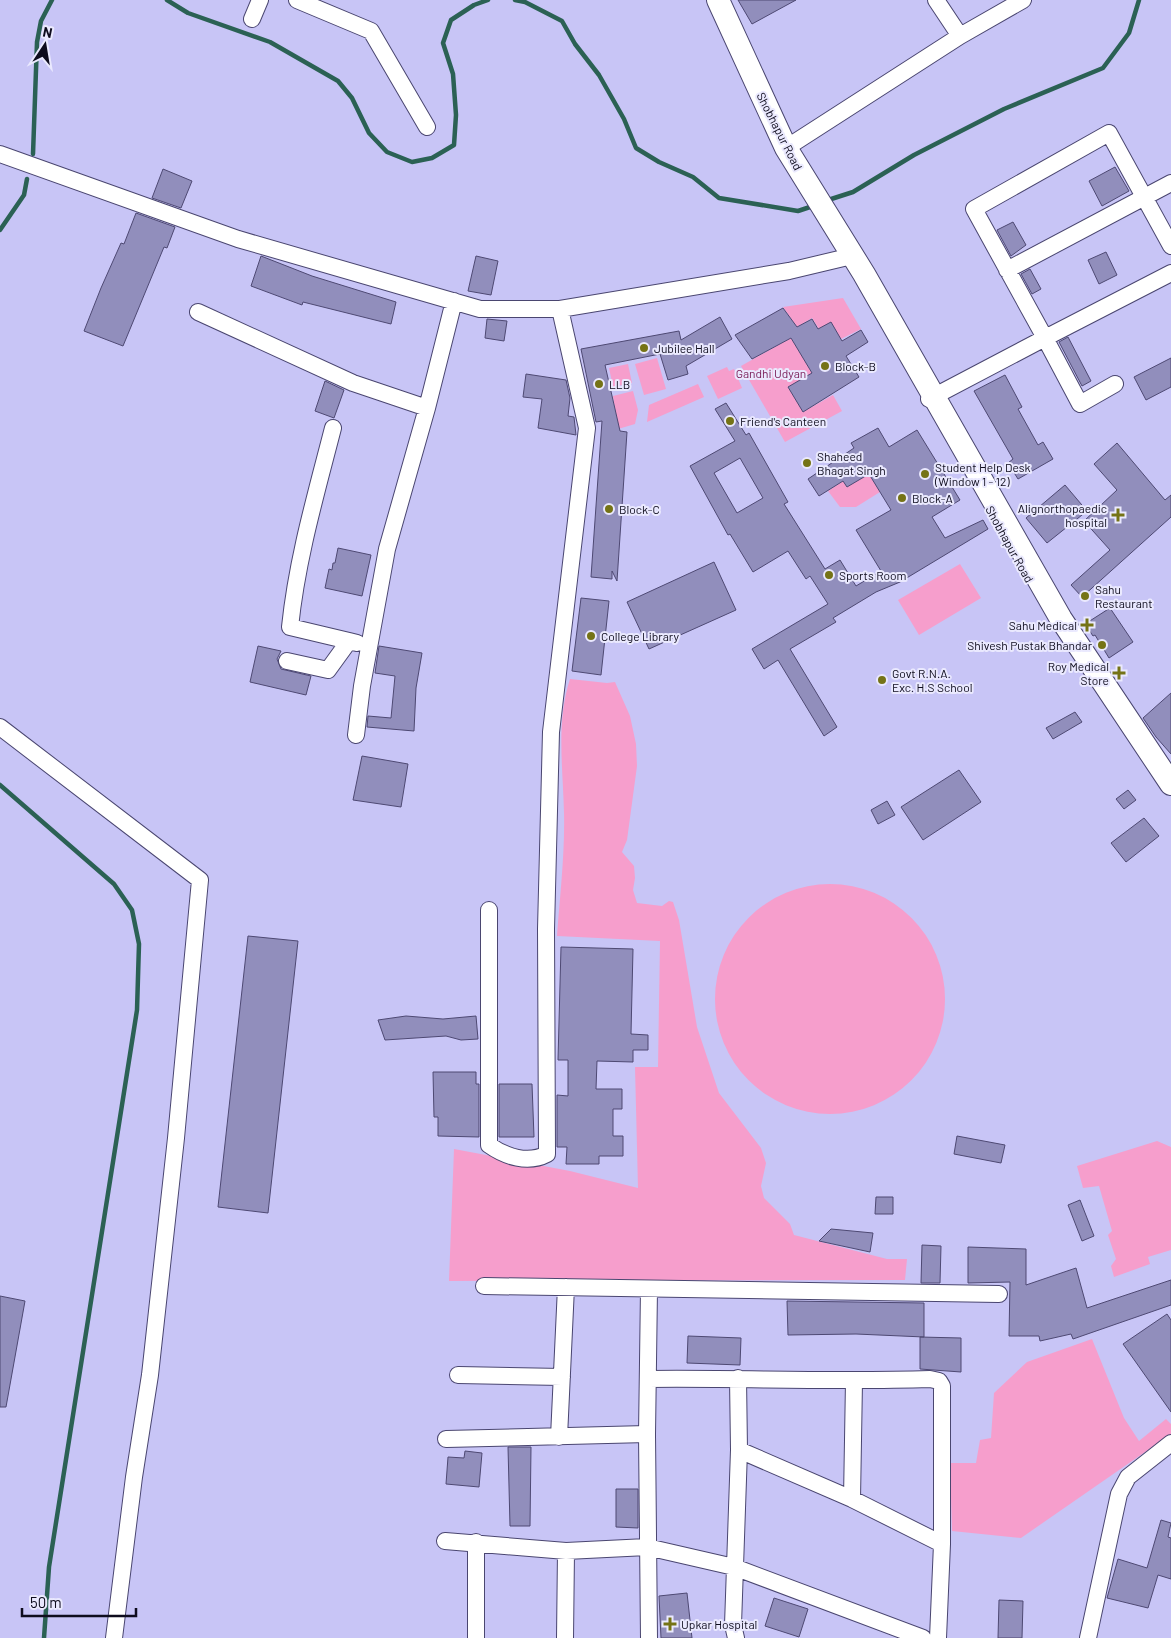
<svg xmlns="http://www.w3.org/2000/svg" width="1171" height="1638" font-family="Barlow,sans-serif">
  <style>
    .green { fill: #f69ecc }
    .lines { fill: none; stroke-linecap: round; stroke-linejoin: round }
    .stream { stroke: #2b6154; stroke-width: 4.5 }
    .building { fill: #918ebc; stroke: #4e4973; fill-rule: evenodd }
    .minor-casing { stroke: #4a4670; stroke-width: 18 }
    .secondary-casing { stroke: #4a4670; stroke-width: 24 }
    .minor { stroke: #fff; stroke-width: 16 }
    .secondary { stroke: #fff; stroke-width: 22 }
    .poi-dot { fill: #757316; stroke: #eae9fe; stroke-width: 2 }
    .labels { text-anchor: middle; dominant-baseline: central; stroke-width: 4; stroke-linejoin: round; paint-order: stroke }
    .street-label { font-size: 12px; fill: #0e0c1d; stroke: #eae9fe }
    .poi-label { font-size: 12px; fill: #0e0c1d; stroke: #eae9fe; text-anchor: start }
    .park-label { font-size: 12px; fill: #791955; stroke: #eae9fe }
  </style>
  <rect width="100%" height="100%" fill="#c8c5f6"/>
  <path class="green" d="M843,298L861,329L829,345L812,318L797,327L783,307Z
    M791,338L812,373L788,387L803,412L833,395L842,411L785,442L741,366Z
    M657,358L666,389L644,395L635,364Z
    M628,364L632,383L613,387L609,368Z
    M727,367L729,371L734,369L742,388L718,399L707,376Z
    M698,384L704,397L647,422L649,405Z
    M633,391L638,410L635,424L618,429L613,396Z
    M869,474L880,492L856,507H840L828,491L843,481L847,487Z
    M960,564L981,598L919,635L898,600Z
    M570,679L607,683L615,682L630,716L636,744L637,766L627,840L622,852L634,866L635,878L633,890L637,903L662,906L669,901L673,902L679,920L697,1027L719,1093L761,1148L766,1163L761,1186L764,1198L790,1224L794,1235L887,1259H907L905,1280L449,1281L454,1149L570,1171L638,1188L635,1067H658L660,941L557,936C560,895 565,853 564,813C563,768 556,722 570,679Z
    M715 999a115 115 0 1 1 230 0a115 115 0 1 1-230 0Z
    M1157,1141L1171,1147V1250L1148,1257L1150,1264L1114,1277L1111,1266L1116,1259L1108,1235L1112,1231L1099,1186L1083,1188L1077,1166Z
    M1092,1339L1124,1418L1139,1441L1166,1419L1171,1424V1434L1021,1538L952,1531L950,1463H976L980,1440L991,1438L994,1393L1027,1362Z"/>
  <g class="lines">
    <path class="stream" d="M167,0L188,13L270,42L338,81L352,98L369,133L387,152L412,162L432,158L454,145L456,115L453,74L443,43L451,20L474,5L488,0
      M515,0L525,2L562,21L575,44L599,75L624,119L636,148L659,162L693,177L719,198L798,211L813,206
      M33,154L37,42L41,21L52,0
      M825,201L853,192L914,155L1004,109L1103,68L1129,33L1139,0
      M0,230L24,195L27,179
      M0,785L114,884L132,910L139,944L137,1010L49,1567L44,1638"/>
  </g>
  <path class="building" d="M738,0H796L752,24Z
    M1115,167L1129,191L1102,206L1089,181Z
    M163,169L192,181L181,208L152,198Z
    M136,213L175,227L167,248L164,247L123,346L84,331L101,288L121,243L124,244Z
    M1013,222L1026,245L1011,256L997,230Z
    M1106,252L1117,275L1099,284L1088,260Z
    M261,256L312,276L396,302L391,324L303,302L302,305L251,286Z
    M476,256L498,261L491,295L468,291Z
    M1030,269L1041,289L1032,294L1021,274Z
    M783,308L797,327L812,319L818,329L831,322L842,341L861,330L868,342L846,356L859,377L803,412L788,387L812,373L791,338L752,359L735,335Z
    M720,317L732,339L686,366L688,374L668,380L660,354L605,365L620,431L627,432L617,581L612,571V579L591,577L602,421L596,422L581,349L679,331L681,340Z
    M487,319L507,321L504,341L485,338Z
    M1068,337L1091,381L1082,386L1059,342Z
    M1171,358V387L1146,400L1134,377Z
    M526,374L566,380L570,398L568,416L574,417L576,435L538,428L542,399L523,397Z
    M1005,375L1022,407L1018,409L1038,445L1043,442L1053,459L1018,479L1008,463L1013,459L974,391Z
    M325,381L344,390L334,418L315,411Z
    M726,403L746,435L749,433L788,502L784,504L825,569L840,560L856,586L881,571L856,530L891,510L869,474L847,487L843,481L819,496L808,479L854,448L851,443L878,428L889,447L917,430L960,500L932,517L945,538L983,520L988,529L900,582L876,592L833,618L836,622L790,649L837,727L824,736L778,660L764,669L752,649L828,604L810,576L806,579L788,551L753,572L730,534L728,535L690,466L735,441L715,409ZM740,458L763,498L737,513L714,473Z
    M1117,443L1165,500L1171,495V517L1082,597L1071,585L1110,550L1084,521L1117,490L1094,464Z
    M1065,485L1087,511L1047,543L1026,518Z
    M338,548L371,555L362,596L325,588L329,569L332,570L333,563H335Z
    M714,562L736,610L649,649L627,602Z
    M581,598L609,601L601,675L572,671Z
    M1110,608L1133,642L1109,658L1095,635L1093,636L1085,624Z
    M258,646L281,651L277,659L281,669L311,676L306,695L250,682Z
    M379,646L422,653L416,688L414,731L367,727L368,716L391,718L395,676L375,673Z
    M1171,693V754L1156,737L1143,718Z
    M1075,712L1082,722L1053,739L1046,728Z
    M362,756L408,764L401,807L353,800Z
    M959,770L981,802L923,840L901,807Z
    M1128,790L1136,800L1124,809L1116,799Z
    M887,801L895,815L878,824L871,810Z
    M1144,818L1159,836L1126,862L1111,843Z
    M248,936L298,941L268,1213L218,1207Z
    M561,947L633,949L631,1034L648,1035V1050H633V1062L597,1061L596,1089H622V1109H613V1136H623V1156H599V1164H566L567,1147H557V1095L568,1096V1060H558Z
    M406,1016L443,1019L476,1016L478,1039L461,1040L446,1036L385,1040L378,1020Z
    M433,1072H476V1084H479V1137L438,1136V1117H434Z
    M499,1084H532L534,1137H499Z
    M957,1136L1005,1145L1001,1163L954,1154Z
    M876,1197H893V1214H875Z
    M1080,1200L1094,1236L1082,1241L1068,1205Z
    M831,1229L873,1233L870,1252L819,1241Z
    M922,1245L941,1246L940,1283H921Z
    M968,1247L1026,1249V1285L1076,1268L1087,1308L1171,1280V1305L1073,1339L1071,1334L1040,1341L1039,1336H1009L1010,1282L968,1283Z
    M0,1296L25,1301L6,1407H0Z
    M787,1301L924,1303V1337L856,1334L788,1335Z
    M1167,1314L1171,1320V1412L1123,1344Z
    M688,1336L741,1338L740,1365L687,1363Z
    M920,1337L961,1338V1372L920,1369Z
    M508,1447H531L530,1526H510Z
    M465,1451L482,1453L479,1487L446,1484L448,1457L464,1458Z
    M616,1489H638V1528L616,1527Z
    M1161,1520L1171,1523L1168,1537L1171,1538V1579L1158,1575L1148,1608L1107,1598L1118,1559L1147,1568Z
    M687,1593L692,1638H661L659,1596Z
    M774,1598L808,1609L799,1637L765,1626Z
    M999,1600L1023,1601L1022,1638H998Z"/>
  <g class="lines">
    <defs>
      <path id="minor" d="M297,0L371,31L427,127
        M936,0L960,36
        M252,19L260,0
        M786,148L960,36L1023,0
        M0,154L238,239L480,309H560L789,271L852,256
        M1007,270L1171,183
        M198,312L353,383L427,408
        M1115,384L1080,404L1045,338L1171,273
        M929,399L1045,338L974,209L1109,133L1171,246
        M333,428C316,494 297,559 290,627L349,641
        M287,661L328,670L349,641L357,643
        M0,727L200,880L176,1138L150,1375L134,1477L114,1638
        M356,735L362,686L387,549L427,408L454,301
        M489,910V1145C506,1157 528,1164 547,1154L546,929L551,732L587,428L560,309
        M484,1286L999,1294
        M458,1375L562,1377
        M648,1379C742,1378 836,1382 930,1379L939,1381L942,1386V1544L938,1638
        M559,1437L566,1287
        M446,1439L647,1434
        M739,1450L852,1499L942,1544
        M852,1499L854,1381
        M445,1541L566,1551L647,1547L734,1567L923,1638
        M476,1638V1542
        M565,1638L566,1551
        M649,1638L647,1434L649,1289
        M736,1638L733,1625L739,1450L738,1378
        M1088,1638L1119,1494L1128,1477L1171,1443"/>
      <path id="secondary" d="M718,0L786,148L864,274L1061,619L1171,784"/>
    </defs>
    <use href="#minor" class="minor-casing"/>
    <use href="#secondary" class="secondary-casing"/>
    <use href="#minor" class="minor"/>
    <use href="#secondary" class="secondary"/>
  </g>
  <g class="poi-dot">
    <circle cx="644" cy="348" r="5"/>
    <circle cx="825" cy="366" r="5"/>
    <circle cx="599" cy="384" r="5"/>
    <circle cx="730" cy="421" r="5"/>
    <circle cx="807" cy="463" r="5"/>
    <circle cx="925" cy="474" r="5"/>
    <circle cx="902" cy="498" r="5"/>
    <circle cx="609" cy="509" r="5"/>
    <path d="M1115.5 507.5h5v5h5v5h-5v5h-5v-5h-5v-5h5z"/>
    <circle cx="829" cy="575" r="5"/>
    <circle cx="1085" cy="596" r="5"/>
    <path d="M1084.5 617.5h5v5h5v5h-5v5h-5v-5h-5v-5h5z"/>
    <circle cx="591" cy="636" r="5"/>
    <circle cx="1102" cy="645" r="5"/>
    <path d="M1116.5 665.5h5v5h5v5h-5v5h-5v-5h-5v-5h5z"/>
    <circle cx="882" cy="680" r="5"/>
    <path d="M667.5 1616.5h5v5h5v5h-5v5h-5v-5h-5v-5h5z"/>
  </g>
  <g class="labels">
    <g class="street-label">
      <text transform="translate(780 131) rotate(63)">Shobhapur Road</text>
      <text transform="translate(1010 544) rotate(61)">Shobhapur Road</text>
    </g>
    <g class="poi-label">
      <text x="654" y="348">Jubilee Hall</text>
      <text x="835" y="366">Block-B</text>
      <text x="609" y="384">LLB</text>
      <text x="740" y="421">Friend's Canteen</text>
      <text x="817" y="456">Shaheed<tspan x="817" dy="14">Bhagat Singh</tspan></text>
      <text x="935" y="467">Student Help Desk<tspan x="935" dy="14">(Window 1 - 12)</tspan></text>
      <text x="912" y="498">Block-A</text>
      <text x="1107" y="508" text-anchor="end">Alignorthopaedic<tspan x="1107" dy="14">hospital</tspan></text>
      <text x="619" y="509">Block-C</text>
      <text x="839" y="575">Sports Room</text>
      <text x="1095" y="589">Sahu<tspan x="1095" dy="14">Restaurant</tspan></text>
      <text x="1077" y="625" text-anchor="end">Sahu Medical</text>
      <text x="601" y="636">College Library</text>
      <text x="1092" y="645" text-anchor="end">Shivesh Pustak Bhandar</text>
      <text x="1109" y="666" text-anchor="end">Roy Medical<tspan x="1109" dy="14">Store</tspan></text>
      <text x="892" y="673">Govt R.N.A.<tspan x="892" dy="14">Exc. H.S School</tspan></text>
      <text x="681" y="1624">Upkar Hospital</text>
    </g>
    <g class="park-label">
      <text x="771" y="373">Gandhi Udyan</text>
    </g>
  </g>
  <g transform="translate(45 45) rotate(12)" stroke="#eae9fe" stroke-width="4" paint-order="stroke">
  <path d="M0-4L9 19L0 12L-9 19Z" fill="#0e0c1d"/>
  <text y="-8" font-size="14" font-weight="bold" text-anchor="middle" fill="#0e0c1d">N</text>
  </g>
  <path d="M22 1608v8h114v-8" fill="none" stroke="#0e0c1d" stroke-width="2.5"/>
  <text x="30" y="1608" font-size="15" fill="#0e0c1d" stroke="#eae9fe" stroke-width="4" paint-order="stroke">50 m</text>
</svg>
